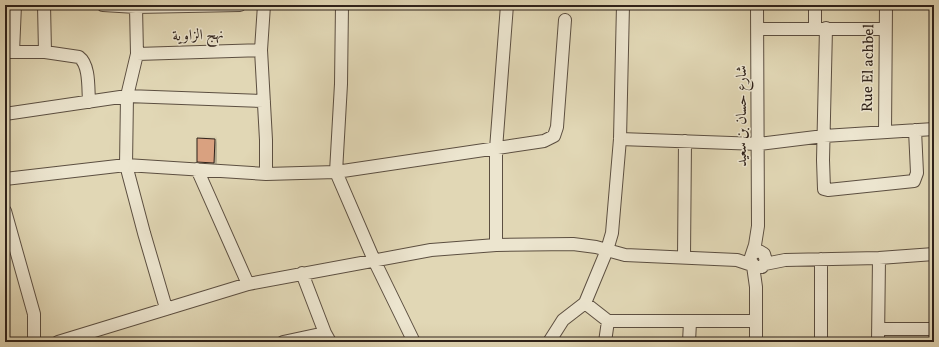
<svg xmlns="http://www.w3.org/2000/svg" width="939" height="347" font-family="Vollkorn,Amiri,serif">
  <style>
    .building { fill: #d9a180; stroke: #2f221a; filter: url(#shadow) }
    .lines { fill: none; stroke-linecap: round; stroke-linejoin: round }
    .minor-casing { stroke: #5c4f41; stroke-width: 14 }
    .minor { stroke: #ece5cf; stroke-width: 12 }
    .labels { text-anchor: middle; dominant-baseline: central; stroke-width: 3; stroke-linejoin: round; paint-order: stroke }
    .street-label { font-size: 15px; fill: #2f221a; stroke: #ece5cf }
  </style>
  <defs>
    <filter id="shadow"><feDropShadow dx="3" dy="1.5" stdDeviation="2" flood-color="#0004"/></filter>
  </defs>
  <rect width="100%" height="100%" fill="#e1d7b5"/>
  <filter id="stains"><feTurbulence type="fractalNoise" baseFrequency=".005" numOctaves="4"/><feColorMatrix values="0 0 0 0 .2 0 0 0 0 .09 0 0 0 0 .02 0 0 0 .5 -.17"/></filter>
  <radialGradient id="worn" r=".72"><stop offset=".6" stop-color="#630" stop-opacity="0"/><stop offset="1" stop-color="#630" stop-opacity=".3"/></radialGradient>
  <path class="building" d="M197,138L215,139L214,163L197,162Z"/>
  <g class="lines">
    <defs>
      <path id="minor" d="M44,5L45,52
        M103,5L136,7L240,5
        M264,5L261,50L266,140V174
        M342,5L341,84L336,172L374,260L414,342
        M815,5V29
        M136,7L137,54L127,96L126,165L144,233L166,308
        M826,28L823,160L824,189L828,190L914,181L917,173L915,130
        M757,29H885
        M5,52H45L79,57C90,65 88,89 89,102
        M13,52L15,5
        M137,54L261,50
        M5,114L127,96L264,101
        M885,132L886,5
        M620,139L759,144L824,136L934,129
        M197,169L248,284
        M5,179L126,165L266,174L336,172L544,141L554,136L557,127L565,20
        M5,211L34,314V342
        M496,245V149L507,5
        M753,253L759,251L764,254L766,261L762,267H755L750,260L755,245L758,226L757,5
        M684,257L685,141
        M765,264L785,260L879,258L934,254
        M753,266L756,287V342
        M302,273L325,333L330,342
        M585,303L608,321
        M878,329H934
        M58,342L248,284L431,250L496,245L573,244L596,247L625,255L737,260L752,265
        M283,342L325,333
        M549,342L563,320L585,303L607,250L612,233L620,139L623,5
        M605,342L608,321H756
        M689,342L690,322
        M821,342V259
        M878,342L879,258"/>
    </defs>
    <use href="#minor" class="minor-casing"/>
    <use href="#minor" class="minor"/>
  </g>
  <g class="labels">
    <g class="street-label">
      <text transform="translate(198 36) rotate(-2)">نهج الزاوية</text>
      <text transform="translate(869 68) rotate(-89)">Rue El achbel</text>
      <text transform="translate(742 116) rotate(-90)">شارع حسان بن سعيد</text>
    </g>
  </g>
  <rect width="939" height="347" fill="none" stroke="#e1d7b5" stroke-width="20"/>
  <rect x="6" y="6" width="927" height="335" fill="none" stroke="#2f221a" stroke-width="2"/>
  <rect x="10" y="10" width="919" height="327" fill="none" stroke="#2f221a"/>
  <rect width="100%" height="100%" filter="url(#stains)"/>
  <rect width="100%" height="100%" fill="url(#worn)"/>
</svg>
